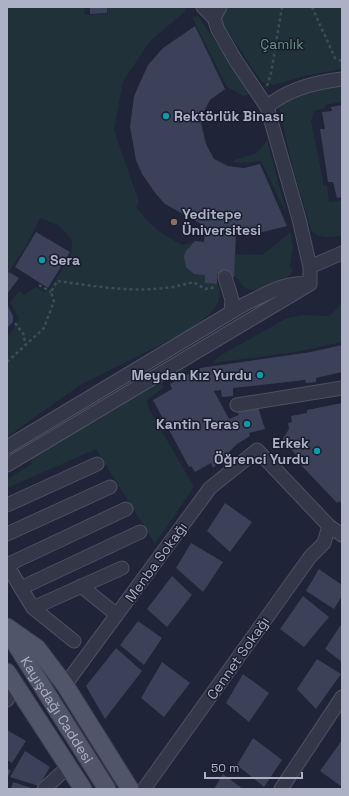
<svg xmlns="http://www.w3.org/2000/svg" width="349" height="796" font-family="'Space Grotesk',sans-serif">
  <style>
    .green { fill: #213139 }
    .building { fill: #3b4158 }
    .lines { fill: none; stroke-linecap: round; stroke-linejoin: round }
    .minor-casing { stroke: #4d5163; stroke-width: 15 }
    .major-casing { stroke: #3c4052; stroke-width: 19 }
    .path { stroke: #3e4e56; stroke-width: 2.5; stroke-dasharray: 3 3; stroke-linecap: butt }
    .minor { stroke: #333748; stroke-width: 13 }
    .major { stroke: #505569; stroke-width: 17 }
    .culture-dot { fill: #0f9aa8; stroke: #181c2d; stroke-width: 1.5 }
    .education-dot { fill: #8d6e63; stroke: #181c2d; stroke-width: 1.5 }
    .labels { text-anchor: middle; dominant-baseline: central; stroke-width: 3; stroke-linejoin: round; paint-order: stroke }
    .park-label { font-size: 14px; fill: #63967a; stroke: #181c2d }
    .poi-label { font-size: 14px; font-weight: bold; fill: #adb1c5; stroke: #181c2d; text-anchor: start }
    .street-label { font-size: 14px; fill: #adb1c5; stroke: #181c2d }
  </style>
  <rect width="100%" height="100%" fill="#1f2438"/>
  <path class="green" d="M7,7H84L85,15L108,14L107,7H184L186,11L151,40L123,81L114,130L139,202L136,206C148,224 163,236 183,245C202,239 207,240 220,254L262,255L291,232L293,247L290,267L293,271C284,284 262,295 246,288C241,285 239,280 235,277C230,274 219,275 213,274C215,279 217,283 219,288C224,308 201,321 188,331L80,385L7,437V334L9,335L14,329L19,318L10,302L19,291L24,295L36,287L44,292L50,289L71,254L72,240L58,225L40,218L26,246L7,275Z
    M224,7H342V69L304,76L273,85L262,82L218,17Z
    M198,16L250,94L244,96L227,87L192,17Z
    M342,85V102L325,105V108L314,111L311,121L324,186L327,185L329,202L342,200V235C330,238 322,239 312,232L293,169L279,108L281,101L309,91Z
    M267,140L287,215L261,161L235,163L234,160L257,153Z
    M342,302V342L296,352L212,363L221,355L287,318L303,315L327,316L332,314Z
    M183,367L185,371L161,384L164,387L147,400L149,409L194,487L155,544L96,449L7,488V479L32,464L31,458Z"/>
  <path class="building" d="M90,7H107V13L90,14Z
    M195,26L225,89L210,100L204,111L201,123L206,144L214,159L228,166L244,168L260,164L287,226L259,233H236L234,277L217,274V284L205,283V275L194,274L186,267L184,256L186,251L195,241L204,242L205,226L165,204L156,194L142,174L136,160L130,127L134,96L148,65L163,48Z
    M342,105V197L337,198L333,182H328L320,129H325L322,112L332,111L331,107Z
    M36,232L70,252L48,288L15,267Z
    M9,272L19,278L7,294V275Z
    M7,304L13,316V322L7,328Z
    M342,345V372L316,378V382L306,383L305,380L233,388V396L222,397L221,390L214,391L229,419L239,415L238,412L258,407L265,429L249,433L250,436L237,444L213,468L211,463L195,472L191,466L189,467L153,400L172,389L170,384L200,368L311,352Z
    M342,403V504L339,501L337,503L300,464L303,462L282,440L289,429L288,423L292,422L291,416L307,413V410Z
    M225,503L252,522L230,552L207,531Z
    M191,543L223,562L203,592L176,568Z
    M319,569L342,585V596L334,609L306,591Z
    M172,576L192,595L167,627L147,609Z
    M303,596L329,617L304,647L280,629Z
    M138,621L162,638L144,665L120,645Z
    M342,623V662L325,649Z
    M116,648L142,671L105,719L86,686Z
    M317,659L341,674L316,709L297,689Z
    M162,662L190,683L164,717L141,698Z
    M243,674L269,693L249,722L226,703Z
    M7,730L26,741L12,763L7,760Z
    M253,738L282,760L264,787L237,765Z
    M342,740V787L320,771Z
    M25,751L50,767L39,786L10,777Z
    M7,768L11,771L7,778Z
    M223,774L243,789H214Z
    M13,782L35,789H11Z"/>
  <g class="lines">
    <defs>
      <path id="minor" d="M214,18L220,7
        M267,107C286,90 317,82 342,79
        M310,267L342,253
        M225,277L232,300L231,312
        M237,405L342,388
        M7,447L245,304C266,294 286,281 310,284
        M7,465L310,284V267L299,219L267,107L236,61L218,30L214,18L203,7
        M7,505L97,464
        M7,534L110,487
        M7,565L126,509
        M7,565L33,608L74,641
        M81,586L117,615
        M21,588L140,532
        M33,608L122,568
        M65,685L210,488L257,450L329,526L342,535
        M7,700L14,682
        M44,789L69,766
        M144,789L310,557L324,543L329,526
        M281,789L342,697"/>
      <g id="major">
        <path d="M7,627L37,648L65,685L130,789"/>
        <path id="s1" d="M8,632L107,789"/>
        <path d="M7,672L83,789"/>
      </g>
    </defs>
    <use href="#minor" class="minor-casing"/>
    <use href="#major" class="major-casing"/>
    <path class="path" d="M312,7L335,58L342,61
      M267,86L271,73L282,7
      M39,285L51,292
      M15,323L24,335L25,345
      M7,362L44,328L54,301L51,292L57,281C101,287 150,296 193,282L205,289L216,287"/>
    <use href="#minor" class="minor"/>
    <use href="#major" class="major"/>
  </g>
  <g class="culture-dot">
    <circle cx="166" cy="116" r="4"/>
    <circle cx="42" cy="260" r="4"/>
    <circle cx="260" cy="375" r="4"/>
    <circle cx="247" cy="424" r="4"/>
    <circle cx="317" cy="451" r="4"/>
  </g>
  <circle class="education-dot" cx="174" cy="222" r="4"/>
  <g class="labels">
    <g class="park-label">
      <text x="282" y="44">Çamlık</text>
    </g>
    <g class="poi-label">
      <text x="174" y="116">Rektörlük Binası</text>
      <text x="182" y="214">Yeditepe<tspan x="182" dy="16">Üniversitesi</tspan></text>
      <text x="50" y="260">Sera</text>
      <text x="252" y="375" text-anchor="end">Meydan Kız Yurdu</text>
      <text x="239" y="424" text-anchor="end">Kantin Teras</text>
      <text x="309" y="443" text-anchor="end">Erkek<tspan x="309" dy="16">Öğrenci Yurdu</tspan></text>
    </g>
    <g class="street-label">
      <text transform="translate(156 562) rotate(-54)">Menba Sokağı</text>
      <text transform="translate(238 658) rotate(-55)">Cennet Sokağı</text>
      <text stroke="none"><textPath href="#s1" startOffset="92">Kayışdağı Caddesi</textPath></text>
    </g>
  </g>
  <rect width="349" height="796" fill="none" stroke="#adb1c5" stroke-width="16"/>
  <path d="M205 772v6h97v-6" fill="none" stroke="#adb1c5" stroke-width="2"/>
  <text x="211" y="772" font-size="12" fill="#adb1c5" stroke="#181c2d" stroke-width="3" paint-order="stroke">50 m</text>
</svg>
